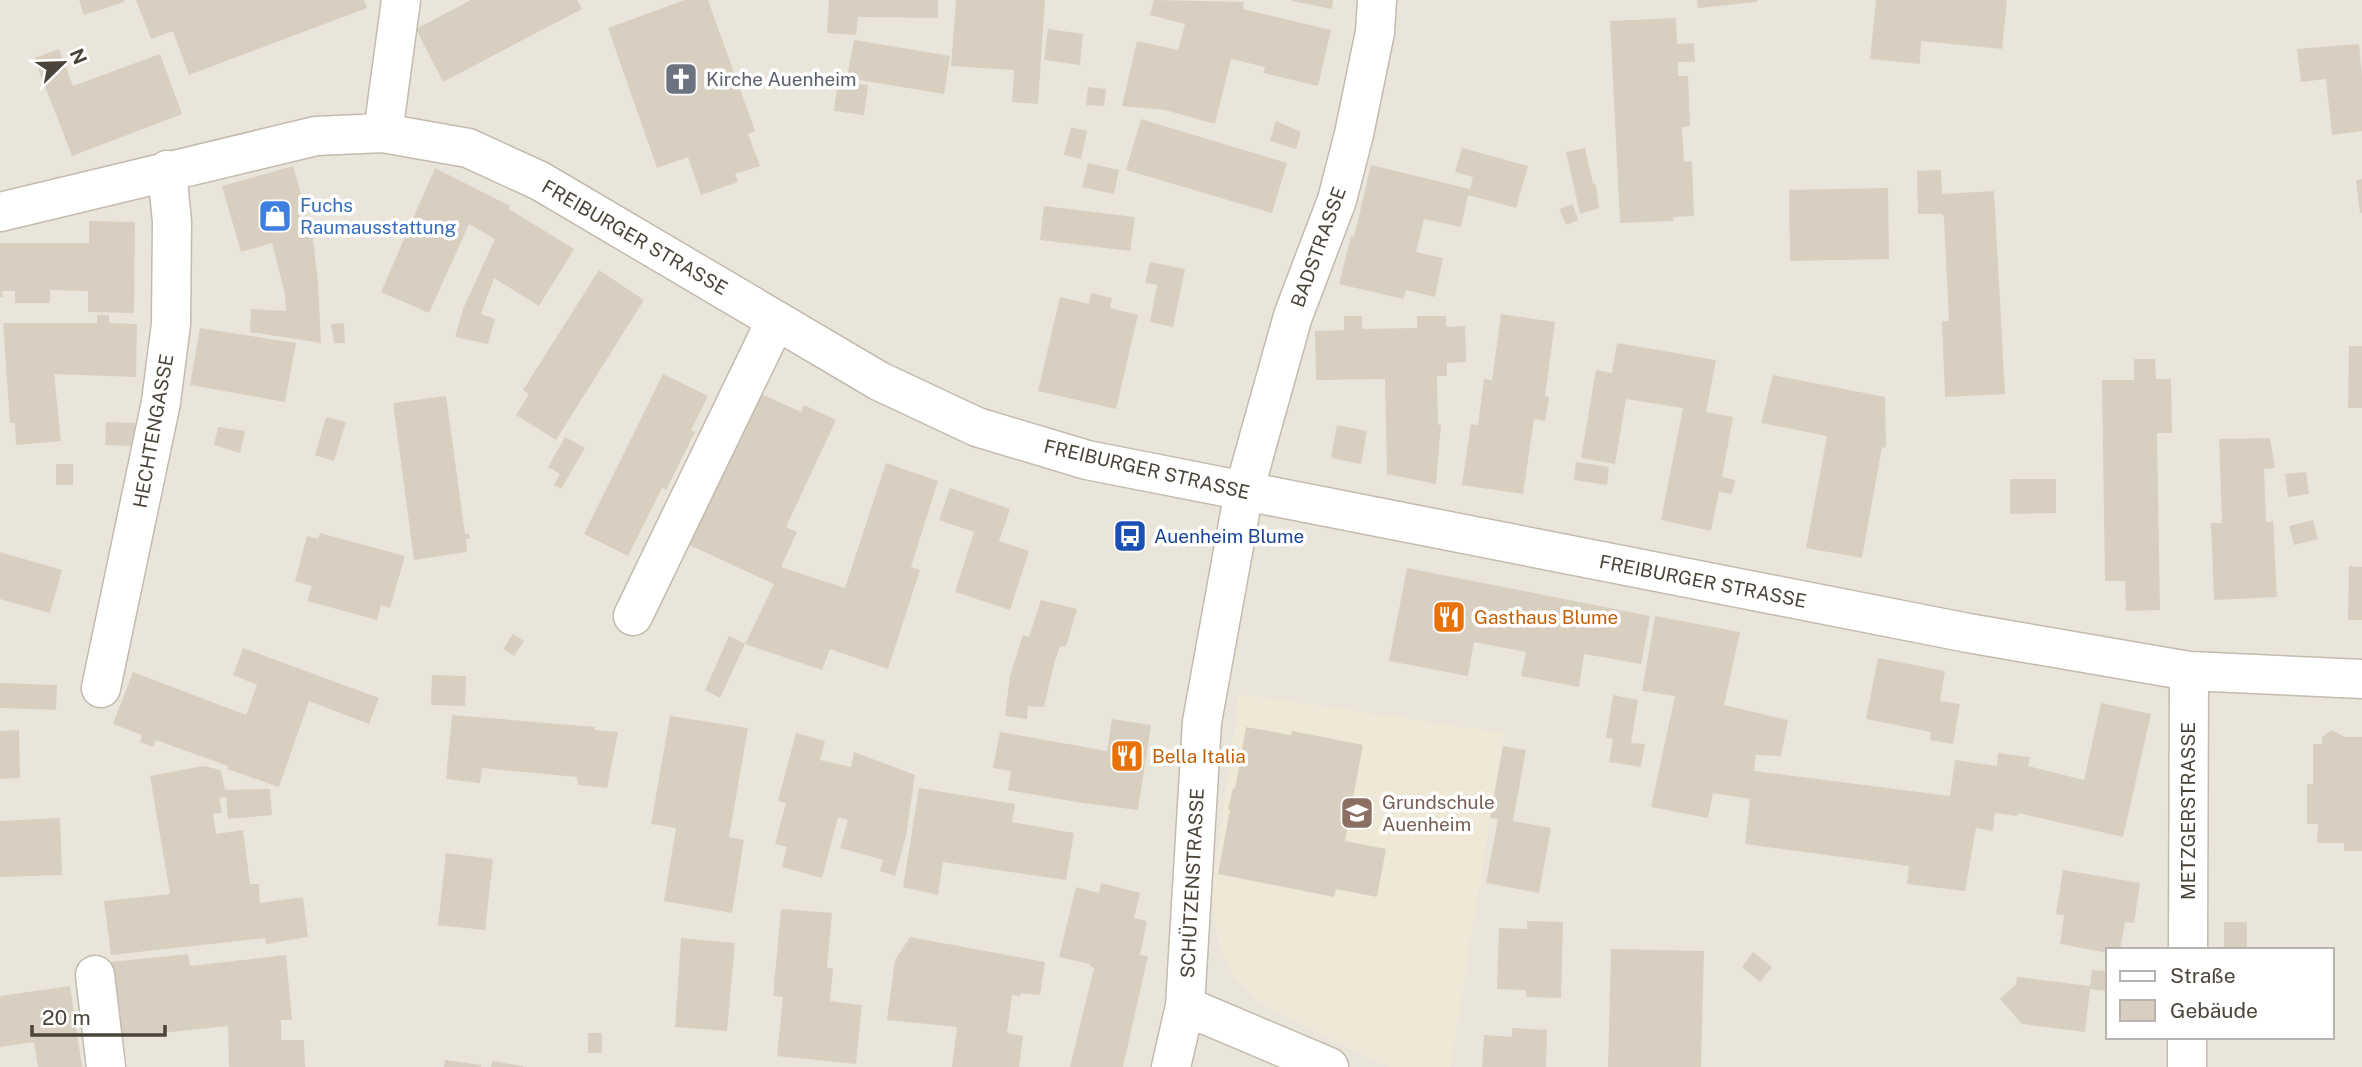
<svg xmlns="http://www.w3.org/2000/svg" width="2362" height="1067" font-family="'Public Sans',sans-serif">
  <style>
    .residential { fill: #eae5da; fill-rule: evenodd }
    .education { fill: #efe8d6 }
    .building { fill: #d8cfc1 }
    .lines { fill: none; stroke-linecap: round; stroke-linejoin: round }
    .minor-casing { stroke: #c2bbae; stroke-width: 41 }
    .minor { stroke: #fff; stroke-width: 38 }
    .labels { text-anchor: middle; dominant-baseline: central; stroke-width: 7; stroke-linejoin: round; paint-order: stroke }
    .worship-label { font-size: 19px; fill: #5b616d; stroke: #fff; text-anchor: start }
    .shop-label { font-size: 19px; fill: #366cbe; stroke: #fff; text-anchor: start }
    .street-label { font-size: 19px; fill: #4b4439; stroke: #fff }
    .transit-label { font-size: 19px; fill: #164399; stroke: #fff; text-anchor: start }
    .food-label { font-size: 19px; fill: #c56008; stroke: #fff; text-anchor: start }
    .education-label { font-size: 19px; fill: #785e54; stroke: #fff; text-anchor: start }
  </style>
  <rect width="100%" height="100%" fill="#f6f3ec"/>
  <path class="residential" d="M0,0H2362V1067H0ZM2108,950H2332V1037H2108Z"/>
  <path class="education" d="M1239,694L1504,733L1450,1067H1389L1262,1004L1233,976L1219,948L1212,893Z"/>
  <path class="building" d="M79,0H124V2L84,15Z
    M136,0H364L367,8L189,75L173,31L151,39Z
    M471,0H577L582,9L443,82L416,29Z
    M685,0H708L755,131L748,134L760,166L735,174L738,182L701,195L688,157L657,168L608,28Z
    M829,0H938V18L858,17L856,35L827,33Z
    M956,0H1045L1038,104L1012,102L1014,70L951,66Z
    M1154,0L1244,2L1243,9L1331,30L1318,86L1263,73L1265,67L1231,59L1215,124L1165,110L1122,106L1137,41L1178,50L1185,24L1150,15Z
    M1292,0H1333L1332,9L1292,1Z
    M1697,0H1757V2L1698,8Z
    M1876,0H2007L2002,49L1921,41L1920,64L1870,59Z
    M1676,18L1677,44L1694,43L1695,62H1678V76H1688L1690,126L1682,127L1684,162L1692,161L1694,216L1673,217V221L1620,223L1610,21Z
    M1048,29L1083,34L1080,65L1044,60Z
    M854,40L950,56L944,94L847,78Z
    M2359,44L2362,75V131L2332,135L2326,79L2301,82L2297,49Z
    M59,49L73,86L160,54L182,114L72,156L34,58Z
    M838,80L868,85L864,115L834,111Z
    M1088,87L1106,89L1104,106L1086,105Z
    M1141,119L1287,163L1272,213L1126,170Z
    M1276,121L1301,132L1296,149L1270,141Z
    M1071,127L1087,131L1081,159L1064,155Z
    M1462,148L1528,166L1516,208L1468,195L1461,227L1424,219L1416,252L1443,258L1435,297L1406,290L1403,299L1339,284L1351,236L1354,237L1371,165L1470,189L1473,177L1455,172Z
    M1585,148L1593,184H1596L1599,208L1580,214L1566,152Z
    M1088,163L1119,170L1114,194L1082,187Z
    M293,166L312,232L318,281L321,343L250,332L251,309L286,311L285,294L272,243L241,252L222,186Z
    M435,168L510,206L509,209L574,249L539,306L494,278L481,314L495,319L488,344L455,337L463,309L495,239L469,224L429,313L381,292Z
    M1941,170L1942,194L1994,191L2005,394L1945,397L1942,321H1949L1944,220L1943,214H1918L1917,171Z
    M2362,179V213H2360L2356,180Z
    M1888,188L1889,259L1790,261L1789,190Z
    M1573,204L1578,220L1566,225L1559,209Z
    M1044,206L1135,217L1130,251L1040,240Z
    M89,221L135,222L134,313L88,312V291L50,290V303H15V291H2L3,297H0V243H89Z
    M1150,262L1185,269L1173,327L1150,322L1157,285L1145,283Z
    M599,270L644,300L556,440L516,415L529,394L523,390Z
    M1091,293L1112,298L1110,308L1138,315L1116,409L1038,391L1060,297L1089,304Z
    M1501,314L1555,322L1545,396L1549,397L1545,421L1534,419L1523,494L1462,485L1471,424L1478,425L1484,379L1492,380Z
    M97,315H109V323L137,324L136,377L54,374L61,441L16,445L15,423H10L3,323H97Z
    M1344,316H1362V329L1417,328V316H1446V327L1465,326L1466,362L1447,363V376H1437L1438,425L1441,424L1436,484L1387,474L1385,379L1316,380L1315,331L1344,330Z
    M344,323L345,343H334L331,324Z
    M200,328L296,343L285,402L190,385Z
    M1617,343L1716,360L1706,412L1733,417L1722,477L1735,480L1732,494L1719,492L1711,531L1661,520L1683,408L1626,399L1615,464L1581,458L1596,370L1612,373Z
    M2349,346H2362V408H2348Z
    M2134,359H2155L2156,379H2171L2172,433H2157L2160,610L2126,611L2125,581H2105L2102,380H2134Z
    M663,374L708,396L691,430L695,432L666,490L662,488L628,556L584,534Z
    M1773,375L1885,397L1886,448L1882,447L1862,558L1806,548L1827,436L1761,423Z
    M755,391L801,412L804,405L836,420L786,527L797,532L781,567L845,588L886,463L938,481L911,567L920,570L888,669L830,649L822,670L745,644L774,584L685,543Z
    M446,396L465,534H469L470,539H466L467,552L414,560L393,403Z
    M326,417L346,422L334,461L315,455Z
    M106,422L135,423V446L105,445Z
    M1337,425L1367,431L1361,464L1331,458Z
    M218,427L245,431L240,453L214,445Z
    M565,437L585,448L561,489L554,485L560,474L548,467Z
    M2270,438L2275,468L2264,469L2266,522L2273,521L2277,597L2214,600L2211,523H2222L2219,439Z
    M1576,462L1609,467L1607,485L1574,480Z
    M56,464H73V485H56Z
    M2306,472L2309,494L2288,497L2285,474Z
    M2010,479H2056V513L2010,514Z
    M950,488L1010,509L999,541L1029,551L1010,610L955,592L974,532L939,520Z
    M2313,520L2318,539L2294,545L2289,526Z
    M320,533L405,556L390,608L381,605L377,620L307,601L312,586L295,581L307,536L318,539Z
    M0,552L62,570L50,613L0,599Z
    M2349,566L2362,567V620H2348Z
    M1407,568L1650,616L1641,664L1584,654L1579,687L1521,676L1526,652L1474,642L1468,676L1389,661Z
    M1041,600L1077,609L1066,647L1060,646L1054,664L1044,707L1028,706L1027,719L1005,716L1010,676L1023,635L1029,637Z
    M1655,616L1740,632L1724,705L1788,720L1781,756L1756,755L1754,771L1950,796L1955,760L1997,766L1998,753L2030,757L2028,766L2084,780L2101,703L2151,714L2123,837L2018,813L2017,816L1995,813L1993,831L1976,828L1965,891L1907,884L1909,866L1745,844L1750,799L1713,793L1708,818L1651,807L1675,696L1642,691Z
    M513,634L524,641L514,656L503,649Z
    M729,636L745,644L720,698L705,690Z
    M243,648L379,698L369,724L309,701L279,787L227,769L228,766L156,740L153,747L140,742L142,735L113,724L133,672L246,715L257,685L233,675Z
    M1878,658L1945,671L1940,701L1960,704L1953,744L1930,740L1931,732L1866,719Z
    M432,675L466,676L465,706L431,705Z
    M0,683L57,685L56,710L0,708Z
    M1613,695L1638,700L1631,743L1645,744L1641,767L1609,762L1613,739L1606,738Z
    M452,715L595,727L594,730L618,732L607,788L578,785L577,777L482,768L480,783L446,779Z
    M670,716L748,728L729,837L744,840L732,913L664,901L676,828L651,824Z
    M1112,719L1151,725L1138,810L1083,803L1008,790L1011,771L993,768L1000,732L1107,751Z
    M1246,727L1291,735L1292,731L1363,745L1345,841L1386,849L1377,897L1336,889L1334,897L1218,874L1230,810H1228L1233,788L1235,789Z
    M19,730L20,778L0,779V731Z
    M2332,730L2345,737H2362V851H2344V843H2317L2318,824H2307V784H2313V744H2322V737Z
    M796,733L825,741L820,760L851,767L854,752L915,775L906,836L895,876L880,871L883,860L840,848L848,820L838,817L822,878L782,867L787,847L775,844L786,803L778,801Z
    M1503,746L1526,750L1513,821L1551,828L1539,893L1486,883L1498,819L1490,818Z
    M203,766L221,770L225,790L270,789L272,815L228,819L226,797L219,798L222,813L213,814L216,834L243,830L250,884H259L260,903L303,897L308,937L266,944L265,938L111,955L104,901L170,894L150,776Z
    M919,788L1015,804L1012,822L1074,833L1066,880L943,862L938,895L903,887Z
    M60,818L62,875L0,877V821Z
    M446,853L493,859L485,930L438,925Z
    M2063,870L2140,883L2134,923L2125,922L2120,950H2108V953L2060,944L2064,915L2056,914Z
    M1101,883L1140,893L1134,918L1147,921L1140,955L1148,956L1123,1067H1070L1094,968L1089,966L1090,964L1059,957L1076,887L1099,893Z
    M781,909L832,913L827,968H833L830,1001L862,1005L856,1064L777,1056L783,997L773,996Z
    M1527,921L1563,922L1561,998L1526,997V990L1497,989L1499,928L1527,929Z
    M2224,922H2247V949L2224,950Z
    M910,937L1045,962L1040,995L1021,993L1020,996L1012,995L1007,1033L1023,1036L1019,1067H952L957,1027L887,1020L895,960Z
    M681,938L735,943L727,1031L675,1027Z
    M1611,949L1704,951L1701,1067H1608Z
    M1753,952L1772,967L1760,982L1742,967Z
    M188,954L190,966L286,955L292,1020H281V1040H304L305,1067H229L228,1026L122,1037L111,962Z
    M2092,970L2108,971V991L2090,989L2085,1032L2022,1024L2000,999L2016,984L2017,977L2090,986Z
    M70,986L82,1067H38L34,1042L0,1047V996Z
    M1512,1028L1547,1030L1546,1067H1482L1484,1035L1512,1037Z
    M588,1033H602V1053H588Z
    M445,1060L481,1065V1067H444Z
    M492,1061L523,1066V1067H491Z"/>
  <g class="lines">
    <defs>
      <path id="minor" d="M383,133L401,0
        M0,212L316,136L383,133L468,148L540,181L879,381L977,427L1087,460L1968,633L2189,671L2362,679
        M633,616L776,320
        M101,688L161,402L171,324L172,222L167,170
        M2188,950L2189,671
        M95,975L106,1067
        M1185,1006L1329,1067
        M1171,1067L1185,1006L1202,722L1244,491L1293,316L1337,200L1354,134L1375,32L1377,0
        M2187,1067V1037"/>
    </defs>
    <use href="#minor" class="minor-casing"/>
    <use href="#minor" class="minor"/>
  </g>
  <defs>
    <symbol id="church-square" viewBox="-11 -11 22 22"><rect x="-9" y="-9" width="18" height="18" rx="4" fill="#6b7280" stroke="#fff"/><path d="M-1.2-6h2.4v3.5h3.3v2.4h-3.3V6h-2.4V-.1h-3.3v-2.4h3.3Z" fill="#fff"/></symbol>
    <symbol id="shop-square" viewBox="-11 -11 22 22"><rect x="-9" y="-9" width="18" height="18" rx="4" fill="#3f7fe0" stroke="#fff"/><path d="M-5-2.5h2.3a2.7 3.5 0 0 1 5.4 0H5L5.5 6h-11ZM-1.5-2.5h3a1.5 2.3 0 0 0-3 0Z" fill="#fff"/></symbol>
    <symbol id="bus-square" viewBox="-11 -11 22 22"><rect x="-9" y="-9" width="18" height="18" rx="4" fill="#1a4fb4" stroke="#fff"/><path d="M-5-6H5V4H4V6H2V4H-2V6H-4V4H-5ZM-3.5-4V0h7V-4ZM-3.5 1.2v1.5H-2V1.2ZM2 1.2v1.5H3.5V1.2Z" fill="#fff"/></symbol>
    <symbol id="restaurant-square" viewBox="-11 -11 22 22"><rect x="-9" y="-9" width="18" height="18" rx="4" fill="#e8710a" stroke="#fff"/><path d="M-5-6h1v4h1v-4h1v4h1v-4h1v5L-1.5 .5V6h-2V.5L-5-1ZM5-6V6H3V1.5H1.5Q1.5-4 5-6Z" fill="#fff"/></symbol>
    <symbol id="school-square" viewBox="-11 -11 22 22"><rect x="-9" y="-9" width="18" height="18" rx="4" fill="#8d6e63" stroke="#fff"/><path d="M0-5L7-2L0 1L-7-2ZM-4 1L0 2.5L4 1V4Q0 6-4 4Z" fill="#fff"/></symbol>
  </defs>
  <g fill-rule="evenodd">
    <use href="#church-square" x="662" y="60" width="38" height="38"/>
    <use href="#shop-square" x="256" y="197" width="38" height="38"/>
    <use href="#bus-square" x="1111" y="517" width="38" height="38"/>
    <use href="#restaurant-square" x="1430" y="598" width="38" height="38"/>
    <use href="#restaurant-square" x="1108" y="737" width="38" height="38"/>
    <use href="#school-square" x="1338" y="794" width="38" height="38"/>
  </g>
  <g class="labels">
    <g class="worship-label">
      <text x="706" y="79">Kirche Auenheim</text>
    </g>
    <g class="shop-label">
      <text x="300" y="205">Fuchs<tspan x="300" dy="22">Raumausstattung</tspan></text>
    </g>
    <g class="street-label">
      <text transform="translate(635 237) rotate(30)">FREIBURGER STRASSE</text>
      <text transform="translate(1318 247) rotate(-70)">BADSTRASSE</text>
      <text transform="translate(153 431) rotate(-80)">HECHTENGASSE</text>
      <text transform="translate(1147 469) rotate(13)">FREIBURGER STRASSE</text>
      <text transform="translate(1703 581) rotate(11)">FREIBURGER STRASSE</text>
      <text transform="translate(2188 811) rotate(-90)">METZGERSTRASSE</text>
      <text transform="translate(1192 883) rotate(-87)">SCHÜTZENSTRASSE</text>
    </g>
    <g class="transit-label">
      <text x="1154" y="536">Auenheim Blume</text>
    </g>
    <g class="food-label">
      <text x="1474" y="617">Gasthaus Blume</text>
      <text x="1152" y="756">Bella Italia</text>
    </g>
    <g class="education-label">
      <text x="1382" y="802">Grundschule<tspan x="1382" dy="22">Auenheim</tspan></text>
    </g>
  </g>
  <rect x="2106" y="948" width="228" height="91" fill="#ffffff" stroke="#b7b4b0" stroke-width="2"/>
  <rect x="2120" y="971" width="35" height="10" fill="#ffffff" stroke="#b7b4b0" stroke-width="2"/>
  <text x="2170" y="983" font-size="21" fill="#4b4439">Straße</text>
  <rect x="2120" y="1000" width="35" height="21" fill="#d8cfc1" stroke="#b7b4b0" stroke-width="2"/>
  <text x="2170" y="1018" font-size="21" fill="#4b4439">Gebäude</text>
  <g transform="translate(63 63) rotate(67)" stroke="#ffffff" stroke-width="5" paint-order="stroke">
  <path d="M0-5L12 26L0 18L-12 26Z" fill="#4b4439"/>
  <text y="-10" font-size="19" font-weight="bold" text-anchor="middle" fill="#4b4439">N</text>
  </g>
  <path d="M32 1025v10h133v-10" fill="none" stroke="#4b4439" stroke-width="3.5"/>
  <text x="42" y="1025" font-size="21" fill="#4b4439" stroke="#ffffff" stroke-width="5" paint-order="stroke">20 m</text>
</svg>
